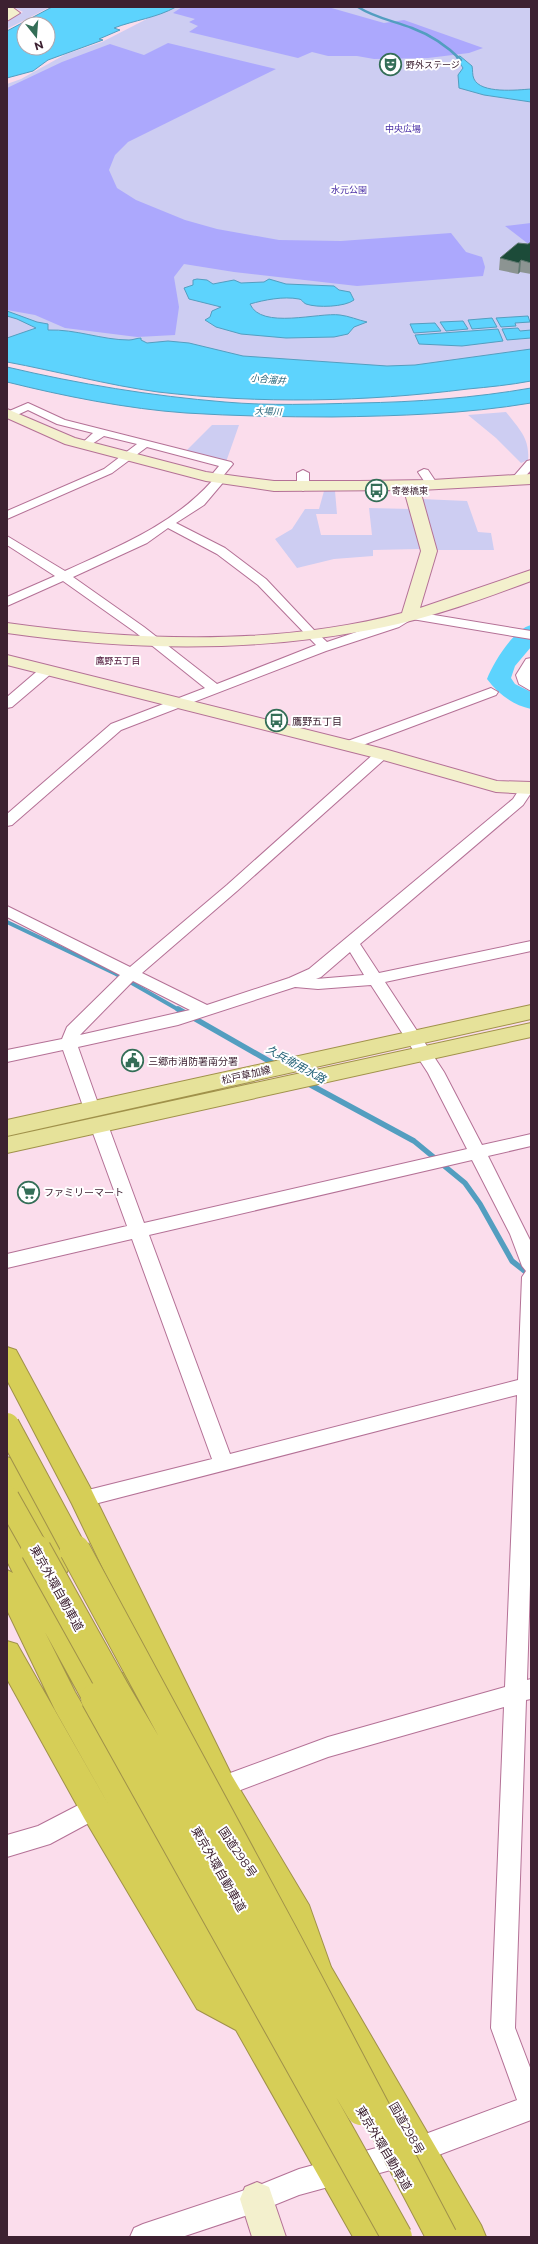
<svg xmlns="http://www.w3.org/2000/svg" width="538" height="2244" font-family="Montserrat,'Noto Sans JP',sans-serif">
  <style>
    .green { fill: #cdcdf2 }
    .forest { fill: #aca8fd }
    .water { fill: #5dd3fd; stroke: #539ec0; fill-rule: evenodd }
    .lines { fill: none; stroke-linecap: round; stroke-linejoin: round }
    .stream-far2 { stroke: #539ec0; stroke-width: 2.5 }
    .stream-far1 { stroke: #539ec0; stroke-width: 4 }
    .stream { stroke: #539ec0; stroke-width: 5.5 }
    .river { fill: #5dd3fd; fill-rule: evenodd }
    .street-casing { stroke: #b47196; stroke-width: 2 }
    .secondary-casing { stroke: #b47196; stroke-width: 2 }
    .primary-casing { stroke: #a0914a; stroke-width: 2 }
    .highway-casing { stroke: #a0914a; stroke-width: 2 }
    .street { fill: #fff; fill-rule: evenodd }
    .secondary { fill: #f3f0cd; fill-rule: evenodd }
    .primary { fill: #e6e29a; fill-rule: evenodd }
    .highway { fill: #d6ce57; fill-rule: evenodd }
    .highway-bridge-far1-casing { stroke: #a0914a; stroke-width: 26; stroke-linecap: butt }
    .highway-bridge-casing { stroke: #a0914a; stroke-width: 32; stroke-linecap: butt }
    .highway-bridge-far1 { stroke: #d6ce57; stroke-width: 24 }
    .highway-bridge { stroke: #d6ce57; stroke-width: 30 }
    .wall { fill: #8c9492 }
    .shaded-wall { fill: #5f776f }
    .building { fill: #1c4b39; stroke: #5f776f }
    .labels { text-anchor: middle; dominant-baseline: central; stroke-width: 4; stroke-linejoin: round; paint-order: stroke }
    .far-poi-label { font-size: 9px; fill: #3d2131; stroke: #fff; text-anchor: start }
    .far-park-label { font-size: 9px; fill: #482da5; stroke: #fff }
    .far-water-label { font-size: 9px; font-style: italic; fill: #216076; stroke: #fff }
    .far-neighbourhood-label { font-size: 9px; fill: #490f34; stroke: #fff }
    .poi-label { font-size: 10px; fill: #3d2131; stroke: #fff; text-anchor: start }
    .street-label { font-size: 10px; fill: #3d2131; stroke: #fff }
    .water-label { font-size: 11px; font-style: italic; fill: #216076; stroke: #fff }
    .near-street-label { font-size: 12px; fill: #3d2131; stroke: #fff }
  </style>
  <rect width="100%" height="100%" fill="#fbddec"/>
  <path class="green" d="M13,7H50L7,29V21L23,12Z
    M170,7H531V360L411,373L7,343V84L21,79L66,54L102,42Z
    M506,412C519,429 530,438 528,460L521,463L496,438L468,415Z
    M212,425H239L226,462L186,451Z
    M324,491H335L337,514H316L321,535H372L369,508L411,509L420,549L373,550V556L334,559L297,568L275,539L292,529L305,509H319Z
    M421,499L467,501L478,532L491,533L494,550H437Z"/>
  <path class="forest" d="M182,7H328L384,23L404,20L483,48L469,53L428,58L374,59L357,56H328L312,52L298,58L189,32L198,26L189,22L195,19L173,13Z
    M168,43L276,69L128,142L115,155L109,170L117,188L136,200L185,220L217,229L279,240L341,241L451,233L466,252L482,257L485,267L483,276L357,286L234,272L184,264L174,277L179,307L175,335L137,337L65,328L35,315L7,310V88L62,62L110,44L144,55Z
    M531,223V246L505,226Z"/>
  <path class="water" d="M52,7H176C156,18 135,20 114,28L120,30L99,39L103,40L48,60L33,71L7,78V31ZM24,24H48V48H24Z
    M460,56L472,66C473,70 472,75 474,79C481,94 517,90 531,89V102L484,95L459,88L458,75L463,68L456,57Z
    M197,279L207,280L213,284L234,280L241,283L264,282L269,279L286,284L334,286L339,290L350,292L354,300C345,307 317,308 306,304C303,303 302,299 299,299C283,296 264,300 250,304C261,330 319,312 340,315C349,316 358,320 367,322L354,327L348,334L334,337L286,338L241,334L216,327L205,320L210,317L212,311L221,307L189,299L184,288L193,285V280Z
    M7,311L37,322L48,324V330C76,329 102,340 129,340C133,340 137,338 141,338V340L147,343L168,341L189,343L243,356L387,366L415,365L531,349V381C510,385 489,387 468,389C365,402 260,404 158,392C107,385 56,371 7,362V338L36,328L17,319L7,316Z
    M528,316L530,322L515,323L516,326L501,327L496,318Z
    M492,318L497,327L472,329L468,320Z
    M463,321L468,329L446,331L440,322Z
    M435,323L441,331L414,333L410,324Z
    M518,328L520,331L531,330V338L507,340L502,329Z
    M498,329L503,341L462,346L419,344L415,335Z
    M7,367C79,384 152,396 225,402C270,406 315,404 359,403C416,402 474,398 531,388V403C466,414 398,416 332,417C283,417 234,416 186,413C128,409 63,396 7,382Z"/>
  <g class="lines">
    <path class="stream-far2" d="M358,7C375,18 394,21 412,28C431,35 447,46 461,60"/>
    <path class="stream-far1" d="M7,922L116,974L179,1010"/>
    <path class="stream" d="M178,1009L276,1065
      M307,1083L414,1141L465,1183L480,1204L512,1261L531,1276"/>
    <path class="river" d="M531,625V647L515,666L511,678L515,684L531,692V709C513,705 498,694 487,679C493,663 514,629 531,625Z"/>
    <defs>
      <path id="street" d="M28,403L65,420L231,462L233,464L223,476L226,479L204,505L176,523L225,548L266,579L314,630L327,642L389,621L410,611L531,631V639L412,619L399,627L326,651L121,730L12,825L7,826V814L111,724L205,688L135,632L63,581L7,606V597L55,576L7,545V536L65,571C117,547 173,525 212,481L209,478L219,466L147,447L112,473L7,519V511L104,469L137,444L104,436L86,448L80,445L93,433L57,424L28,410L15,416H7V412ZM168,528L217,554L258,585L316,645L217,684L144,627L73,577L147,543Z
        M531,460V470L522,480H514L512,478L514,476L527,461Z
        M424,469L428,470L438,485L436,487L432,489L428,487L418,472Z
        M303,470L309,473V487L303,491L297,487V473Z
        M531,658V691L519,684L516,675L526,659Z
        M47,666L54,670L52,673L12,707L7,708V697L42,667Z
        M491,688L498,692L496,695L355,748H345L343,745L345,742Z
        M382,750L387,751L389,754L387,757L237,891L142,973L207,1005L289,978L309,969L513,799L522,785H531V793L523,805L360,944L379,973L531,941V951L385,982L444,1072L482,1145L531,1134V1146L488,1156L531,1242V1553L527,1680L531,1679V1699L526,1700L515,2028L531,2070V2120L420,2162L299,2195L257,2212L182,2237H130L134,2228L143,2224L257,2186L299,2169L420,2136L517,2100L491,2028L504,1707L328,1757L222,1797L214,1793L211,1786L214,1779L328,1737L505,1687L517,1395L83,1507L76,1505L73,1499L76,1493L212,1459L132,1239L7,1268V1254L127,1226L90,1125L93,1121L99,1119L105,1121L108,1125L144,1223L467,1149L428,1073L371,985L318,989L295,987L178,1025L78,1047L100,1109L98,1113L92,1115L86,1113L84,1109L63,1050L7,1062V1050L62,1039L67,1027L120,975L7,917V906L130,967L227,885L377,751ZM350,952L364,975L316,979L321,977ZM133,981L190,1010L80,1035ZM472,1160L510,1234L522,1266L526,1271L522,1277L518,1380L230,1454L149,1235Z
        M94,1797L102,1800L105,1808L102,1816L50,1844L7,1857V1835L38,1826Z"/>
      <path id="secondary" d="M7,7H12L20,13L7,21Z
        M7,409L75,438L206,472L242,477L274,481H359L432,480L531,474V484L420,490L437,551L420,608L531,570V581C483,599 434,617 384,627C259,653 133,651 7,633V623C134,641 278,646 402,613L421,551L404,490L274,491L206,481L65,444L7,418Z
        M7,655L388,750L497,781L531,782V794L496,792L376,758L7,665Z
        M257,2182L269,2187L286,2237H252L240,2199L245,2187Z"/>
      <path id="primary" d="M531,1005V1019L7,1136V1120Z
        M531,1023V1037L7,1153V1137Z"/>
      <path id="highway" d="M7,1347L16,1350L92,1491L232,1776L309,1905L331,1967L481,2225L486,2237H450L306,1982L285,1923L212,1796L72,1504L7,1380Z
        M7,1457L16,1460L67,1556L71,1564L67,1572L58,1576L49,1572L7,1493Z
        M7,1525L16,1528L110,1698L106,1707L96,1711L86,1707L45,1632L75,1692L384,2225L389,2237H353L236,2030L197,2009L84,1818L7,1679V1641L17,1644L111,1809L55,1710L7,1610V1570L13,1573L7,1561Z
        M126,1672L136,1676L176,1735L180,1744L176,1753L166,1757L156,1753L116,1694L112,1685L116,1676Z"/>
    </defs>
    <use href="#street" class="street-casing"/>
    <use href="#secondary" class="secondary-casing"/>
    <use href="#primary" class="primary-casing"/>
    <use href="#highway" class="highway-casing"/>
    <use href="#street" class="street"/>
    <use href="#secondary" class="secondary"/>
    <use href="#primary" class="primary"/>
    <use href="#highway" class="highway"/>
    <defs>
      <path id="highway-bridge-far1" d="M7,1425L75,1551
        M7,1498L37,1551"/>
      <path id="highway-bridge" d="M36,1550L114,1690L361,2110
        M75,1550L283,1935L442,2237
        M96,1698L397,2237"/>
    </defs>
    <use href="#highway-bridge-far1" class="highway-bridge-far1-casing"/>
    <use href="#highway-bridge" class="highway-bridge-casing"/>
    <use href="#highway-bridge-far1" class="highway-bridge-far1"/>
    <use href="#highway-bridge" class="highway-bridge"/>
  </g>
  <path class="wall" d="M531,242V274L520,272L518,274L499,270L500,258L528,244Z"/>
  <path class="shaded-wall" d="M521,260L520,272L518,274L519,263Z"/>
  <path class="building" d="M531,242V263L521,260L519,263L500,258L518,243L528,244Z"/>
  <defs>
    <symbol id="theatre-ring" viewBox="-11 -11 22 22"><circle r="9.5" fill="#fff" stroke="#346e57" stroke-width="1.5"/><path d="M-5-5.5Q0-4 5-5.5V0Q5 5 0 6Q-5 5-5 0ZM-3.3-2.5H-1v1.5H-3.3ZM1-2.5H3.3v1.5H1ZM-2.8 1Q0 5.5 2.8 1Z" fill="#346e57"/></symbol>
    <symbol id="bus-ring" viewBox="-11 -11 22 22"><circle r="9.5" fill="#fff" stroke="#346e57" stroke-width="1.5"/><path d="M-5-6H5V4H4V6H2V4H-2V6H-4V4H-5ZM-3.5-4V0h7V-4ZM-3.5 1.2v1.5H-2V1.2ZM2 1.2v1.5H3.5V1.2Z" fill="#346e57"/></symbol>
    <symbol id="civic-ring" viewBox="-11 -11 22 22"><circle r="9.5" fill="#fff" stroke="#346e57" stroke-width="1.5"/><path d="M-.6-6.5H3V-4.5H.6V-3L4-1V1h2V6H-6V1h2V-1L-.6-3ZM-1.2 2.5V6h2.4V2.5Z" fill="#346e57"/></symbol>
    <symbol id="supermarket-ring" viewBox="-11 -11 22 22"><circle r="9.5" fill="#fff" stroke="#346e57" stroke-width="1.5"/><path d="M-6-5.5h2.5l.6 2H6L4.5 2H-2.5L-4.4-4H-6ZM-1.5 3.2a1.3 1.3 0 1 0 .1 0ZM3 3.2a1.3 1.3 0 1 0 .1 0Z" fill="#346e57"/></symbol>
  </defs>
  <g fill-rule="evenodd">
    <use href="#theatre-ring" x="378" y="52" width="25" height="25"/>
    <use href="#bus-ring" x="364" y="478" width="25" height="25"/>
    <use href="#bus-ring" x="264" y="708" width="25" height="25"/>
    <use href="#civic-ring" x="120" y="1048" width="25" height="25"/>
    <use href="#supermarket-ring" x="16" y="1180" width="25" height="25"/>
  </g>
  <g class="labels">
    <g class="far-poi-label">
      <text x="406" y="64">野外ステージ</text>
      <text x="392" y="490">寄巻橋東</text>
    </g>
    <g class="far-park-label">
      <text x="403" y="128">中央広場</text>
      <text x="349" y="189">水元公園</text>
    </g>
    <g class="far-water-label">
      <text transform="translate(268 379) rotate(5)">小合溜井</text>
      <text transform="translate(268 411) rotate(2)">大場川</text>
    </g>
    <g class="far-neighbourhood-label">
      <text x="118" y="660">鷹野五丁目</text>
    </g>
    <g class="poi-label">
      <text x="292" y="721">鷹野五丁目</text>
      <text x="148" y="1061">三郷市消防署南分署</text>
      <text x="44" y="1192">ファミリーマート</text>
    </g>
    <g class="street-label">
      <text transform="translate(246 1075) rotate(-13)">松戸草加線</text>
    </g>
    <g class="water-label">
      <text transform="translate(296 1064) rotate(29)">久兵衛用水路</text>
    </g>
    <g class="near-street-label">
      <text transform="translate(57 1588) rotate(61)">東京外環自動車道</text>
      <text transform="translate(238 1852) rotate(56)">国道298号</text>
      <text transform="translate(219 1869) rotate(60)">東京外環自動車道</text>
      <text transform="translate(407 2128) rotate(60)">国道298号</text>
      <text transform="translate(384 2148) rotate(59)">東京外環自動車道</text>
    </g>
  </g>
  <rect width="538" height="2244" fill="none" stroke="#3d2131" stroke-width="16"/>
  <g transform="translate(36 36) rotate(163)"><circle r="19" fill="#ffffff" stroke="#b1a6ad"/>
  <path d="M0-3L7 15L0 10L-7 15Z" fill="#346e57"/>
  <text y="-6" font-size="11" font-weight="bold" text-anchor="middle" fill="#3d2131">N</text>
  </g>
</svg>
